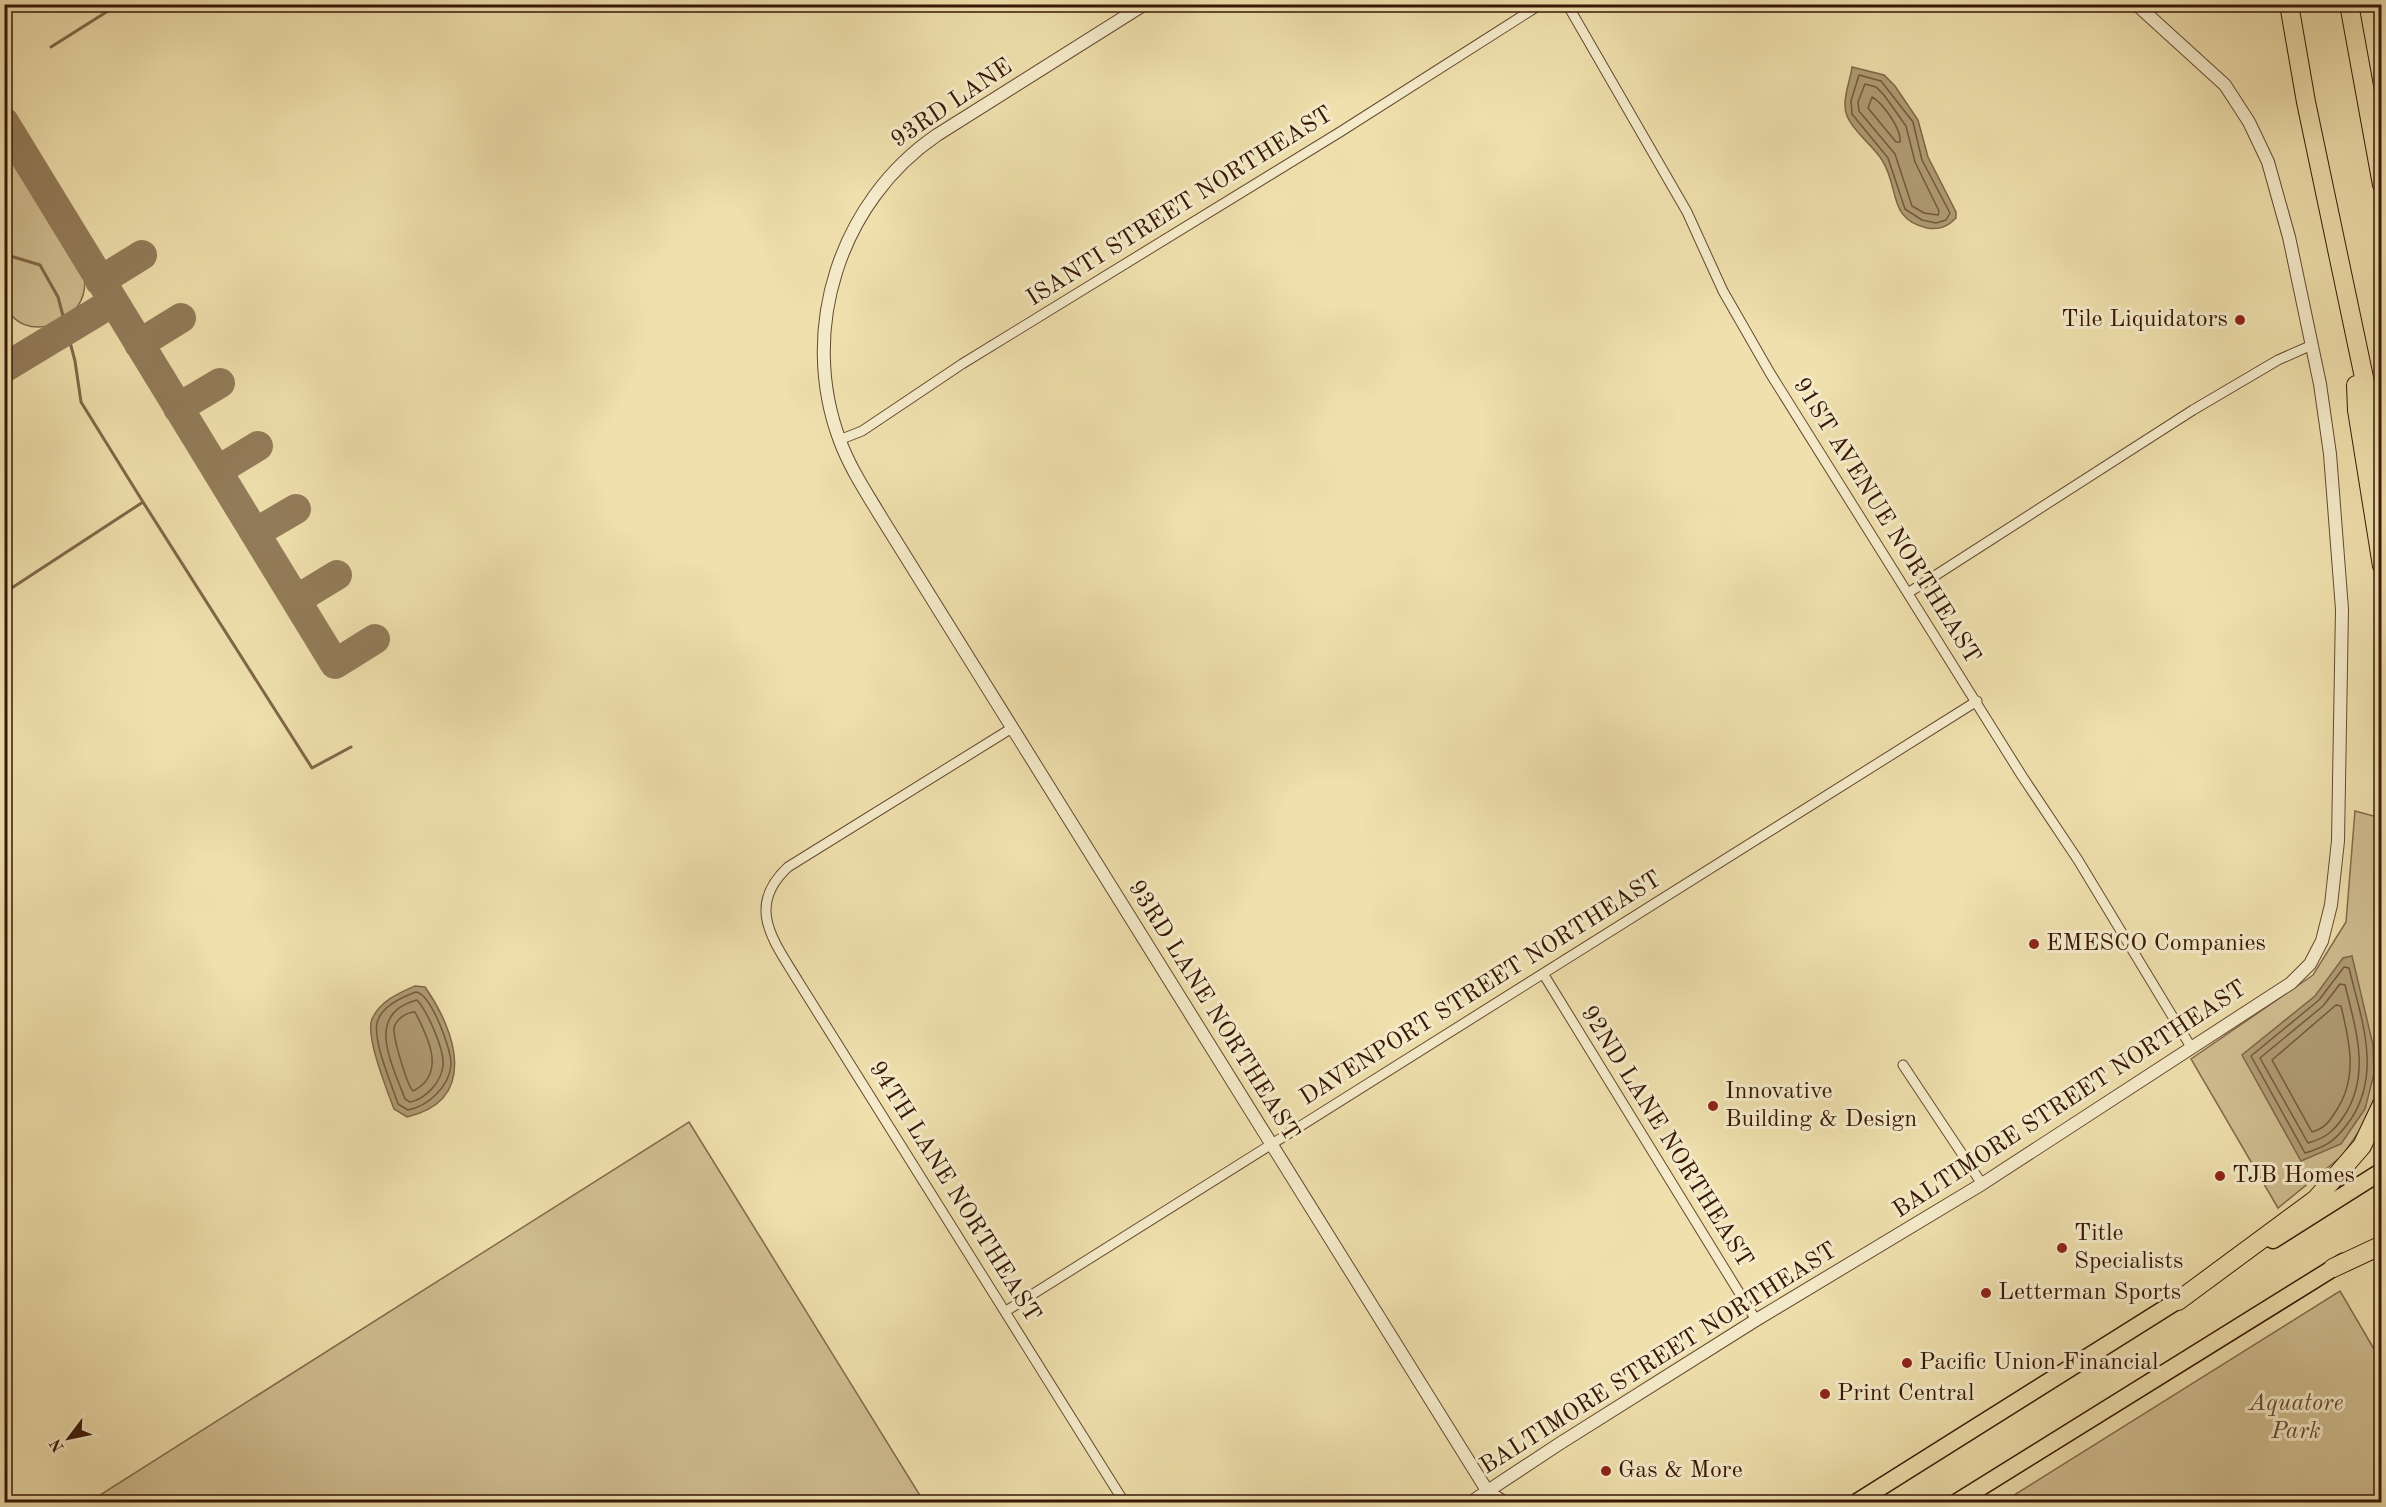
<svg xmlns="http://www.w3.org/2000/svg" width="2386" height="1507" font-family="'Old Standard TT',serif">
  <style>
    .green { fill: #d0be91; stroke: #846a4c; stroke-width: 1.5 }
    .water { fill: #b09c74; stroke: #806748; stroke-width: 1.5 }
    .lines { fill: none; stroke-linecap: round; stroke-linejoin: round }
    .shore { stroke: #745a3d; stroke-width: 1.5 }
    .stream { stroke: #806748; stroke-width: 3 }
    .taxiway { stroke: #937c5a; stroke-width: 30 }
    .minor-casing { stroke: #654930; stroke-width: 11 }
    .tertiary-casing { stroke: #654930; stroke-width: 14 }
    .trunk-casing { stroke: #371706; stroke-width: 19 }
    .motorway-casing { stroke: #371706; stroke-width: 20 }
    .minor { stroke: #f5ebca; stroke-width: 9 }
    .tertiary { stroke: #f5ebca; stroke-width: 12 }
    .trunk { stroke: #efe0ad; stroke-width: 16 }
    .motorway { stroke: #efe0ad; stroke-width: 18 }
    .poi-dot { fill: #8f2418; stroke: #f5ebca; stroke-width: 2 }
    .labels { text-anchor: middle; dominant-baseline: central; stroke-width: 6; stroke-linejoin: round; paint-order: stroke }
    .street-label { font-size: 24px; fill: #371706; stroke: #f5ebca }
    .poi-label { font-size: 24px; fill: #371706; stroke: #f5ebca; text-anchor: start }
    .park-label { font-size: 24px; font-style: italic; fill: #654930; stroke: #f5ebca }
  </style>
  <rect width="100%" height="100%" fill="#efe0ad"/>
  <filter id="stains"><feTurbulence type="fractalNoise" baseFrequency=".00333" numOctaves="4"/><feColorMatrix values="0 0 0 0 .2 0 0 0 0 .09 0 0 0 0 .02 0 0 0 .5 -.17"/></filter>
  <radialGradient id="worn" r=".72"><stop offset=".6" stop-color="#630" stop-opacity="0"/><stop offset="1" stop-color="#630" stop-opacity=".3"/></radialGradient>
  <path class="green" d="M5,143L83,272C97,322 19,351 4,301C1,289 4,271 4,259C4,220 4,182 5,143Z
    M2355,811L2381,818V1083L2364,1124L2342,1156L2278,1208L2191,1059L2313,975L2346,922Z
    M689,1122L924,1502H89Z
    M2340,1291L2381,1361V1502H2003Z"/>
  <path class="water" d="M1852,67L1884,75L1895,86L1918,120L1928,157L1956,212V218C1947,227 1940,230 1927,228C1887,219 1900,188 1882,160C1872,144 1854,133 1847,116C1841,102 1850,82 1852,67Z
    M2352,956L2373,1045L2374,1074L2365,1109L2341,1144L2301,1161L2242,1055L2315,996L2343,958Z
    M415,986L425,987C456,1031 479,1100 407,1117L394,1109C387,1090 365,1036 372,1019C380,1001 399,993 415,986Z"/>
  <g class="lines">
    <path class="shore" d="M1859,75L1881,81L1913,122L1922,160L1950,213L1946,220L1936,223L1922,220L1905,209L1888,158L1852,114L1851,101Z
      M1865,84L1876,87L1884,95L1906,126L1915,162L1939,211L1938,215L1924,213L1912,206L1895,154L1859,111L1858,102Z
      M1872,97C1883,103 1902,130 1900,142H1896L1868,108Z
      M2344,967L2349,968C2361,1018 2382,1072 2351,1119C2337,1139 2329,1146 2305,1153L2251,1056L2319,1000Z
      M2340,984L2345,985C2356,1030 2371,1075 2344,1116C2334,1131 2326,1138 2308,1143L2260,1058L2323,1006Z
      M416,992C431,994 452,1050 451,1065C449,1087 428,1106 408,1110L398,1104C392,1085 373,1042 377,1023C381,1006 402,997 416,992Z
      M417,1000C427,1011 445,1050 443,1066C441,1082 426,1099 410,1102L405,1099C392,1063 364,1014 417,1000Z
      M2336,1005L2341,1006C2350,1043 2358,1078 2336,1111C2329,1122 2325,1128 2312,1132L2272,1060Z
      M415,1012C428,1037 447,1074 413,1091C407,1085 393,1038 394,1028C396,1019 407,1012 415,1012Z"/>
    <path class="stream" d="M51,47L119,4
      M4,254L40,265L58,297L75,361L81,402L143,502L4,593
      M143,502L312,768L351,747"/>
    <path class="taxiway" d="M4,122L335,664L375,639
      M100,281L142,255
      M139,344L181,318
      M4,368L113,302
      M178,408L220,383
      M217,471L258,446
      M255,533L296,509
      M296,600L337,575"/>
    <defs>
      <path id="minor" d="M1567,4L1687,212L1723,291L1770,373L2022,776L2078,860L2191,1047
        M839,440L862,431L962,364L1340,132L1541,4
        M1908,593L2193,410L2278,360L2312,345
        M1012,728L788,867C745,907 774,941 798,981L1124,1502
        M1544,975L1756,1320
        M1903,1065L1982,1184
        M1006,1311L1977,701"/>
      <path id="tertiary" d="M1145,4L937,135C840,201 798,330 840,441C850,468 866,492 881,517L1488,1492L1504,1502
        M1471,1502L1559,1444L1756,1320L1982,1184L2291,983L2310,964L2322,941L2331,905L2338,841L2342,609L2330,454L2320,384L2289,237L2268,162L2249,122L2225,85L2136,4"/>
      <path id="trunk" d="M2273,1240L2382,1171
        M1857,1502L2188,1294
        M1957,1502L2343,1262"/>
      <path id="motorway" d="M2289,4L2306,102L2382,463
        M2349,4L2382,185
        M2356,385L2357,410L2382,566
        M2333,1268L2382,1245
        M2178,1301L2316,1199L2362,1146L2382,1104"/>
    </defs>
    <use href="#minor" class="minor-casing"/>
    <use href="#tertiary" class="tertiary-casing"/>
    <use href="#trunk" class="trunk-casing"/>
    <use href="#motorway" class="motorway-casing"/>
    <use href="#minor" class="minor"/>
    <use href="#tertiary" class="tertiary"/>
    <use href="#trunk" class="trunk"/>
    <use href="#motorway" class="motorway"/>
  </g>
  <g class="poi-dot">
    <circle cx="2240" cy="320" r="6"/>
    <circle cx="2034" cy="944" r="6"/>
    <circle cx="1713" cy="1106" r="6"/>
    <circle cx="2220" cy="1176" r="6"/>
    <circle cx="2062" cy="1248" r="6"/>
    <circle cx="1986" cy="1293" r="6"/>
    <circle cx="1907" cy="1363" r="6"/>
    <circle cx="1825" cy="1394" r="6"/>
    <circle cx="1606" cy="1471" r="6"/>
  </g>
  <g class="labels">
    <g class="street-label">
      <text transform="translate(952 104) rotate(-34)">93RD LANE</text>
      <text transform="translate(1180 207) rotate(-32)">ISANTI STREET NORTHEAST</text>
      <text transform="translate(1886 521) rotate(58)">91ST AVENUE NORTHEAST</text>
      <text transform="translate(1481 989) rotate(-32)">DAVENPORT STREET NORTHEAST</text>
      <text transform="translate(1213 1011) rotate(58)">93RD LANE NORTHEAST</text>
      <text transform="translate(2070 1100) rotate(-33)">BALTIMORE STREET NORTHEAST</text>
      <text transform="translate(1666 1137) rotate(58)">92ND LANE NORTHEAST</text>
      <text transform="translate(954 1192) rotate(58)">94TH LANE NORTHEAST</text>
      <text transform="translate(1659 1359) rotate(-32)">BALTIMORE STREET NORTHEAST</text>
    </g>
    <g class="poi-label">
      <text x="2228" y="320" text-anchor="end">Tile Liquidators</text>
      <text x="2046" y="944">EMESCO Companies</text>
      <text x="1725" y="1092">Innovative<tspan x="1725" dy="28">Building &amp; Design</tspan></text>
      <text x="2232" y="1176">TJB Homes</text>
      <text x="2074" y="1234">Title<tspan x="2074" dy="28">Specialists</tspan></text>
      <text x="1998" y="1293">Letterman Sports</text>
      <text x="1919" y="1363">Pacific Union Financial</text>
      <text x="1837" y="1394">Print Central</text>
      <text x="1618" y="1471">Gas &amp; More</text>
    </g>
    <g class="park-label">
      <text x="2296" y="1404">Aquatore<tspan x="2296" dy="28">Park</tspan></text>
    </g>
  </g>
  <rect width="2386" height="1507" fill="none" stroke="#efe0ad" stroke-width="24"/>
  <rect x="6" y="6" width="2374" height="1495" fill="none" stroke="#371706" stroke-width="3"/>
  <rect x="12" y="12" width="2362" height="1483" fill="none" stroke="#371706" stroke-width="1.5"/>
  <g transform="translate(69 1438) rotate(238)" stroke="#f5ebca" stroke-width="4.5" paint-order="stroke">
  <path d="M0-4.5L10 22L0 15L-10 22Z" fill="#371706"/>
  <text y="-9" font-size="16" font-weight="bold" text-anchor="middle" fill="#371706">N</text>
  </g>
  <rect width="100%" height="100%" filter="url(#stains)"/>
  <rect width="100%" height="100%" fill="url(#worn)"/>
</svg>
